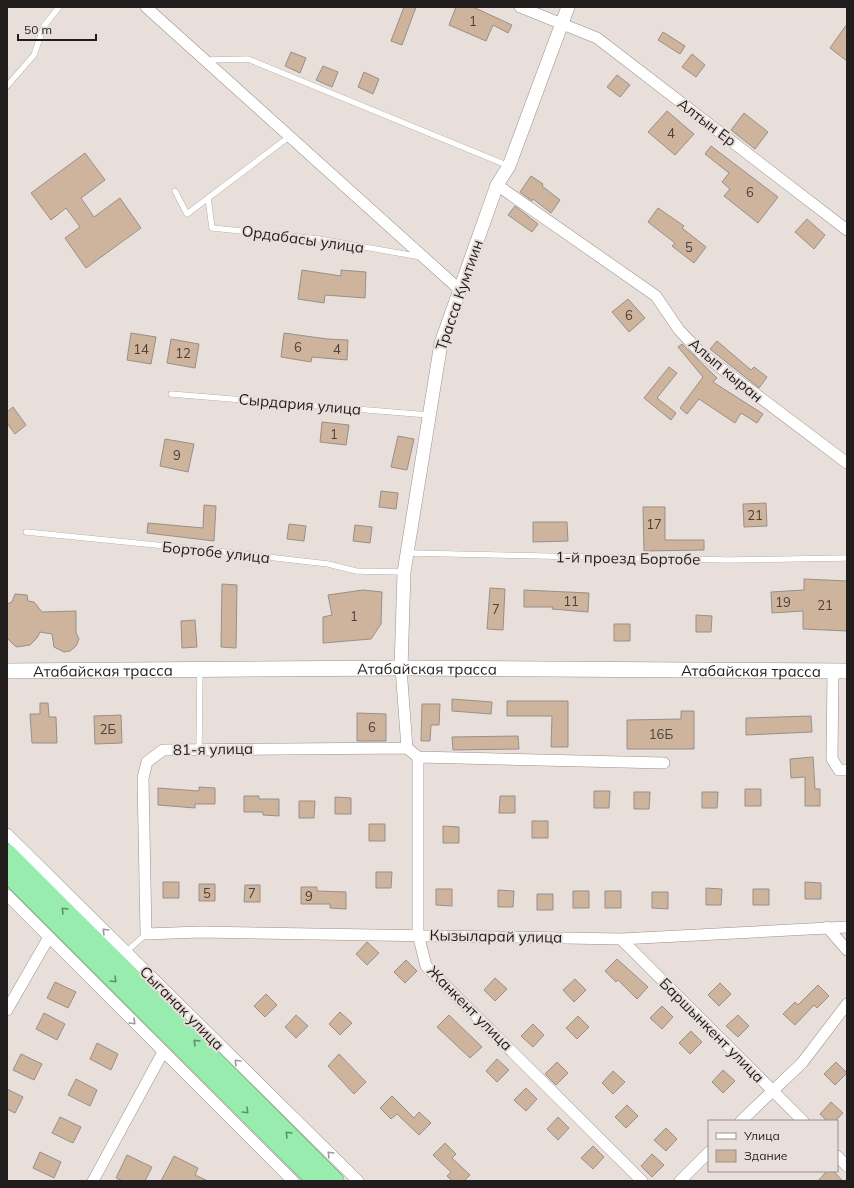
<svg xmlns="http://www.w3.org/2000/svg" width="854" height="1188" font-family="Mulish,sans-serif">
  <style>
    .building { fill: #ceb39d; stroke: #97908a }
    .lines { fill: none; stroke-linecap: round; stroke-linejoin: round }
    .service-casing { stroke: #9a918d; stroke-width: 6 }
    .minor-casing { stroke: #9a918d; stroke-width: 12 }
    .tertiary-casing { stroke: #9a918d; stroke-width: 14 }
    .secondary-casing { stroke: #9a918d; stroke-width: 16 }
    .trunk-casing { stroke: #5ca16d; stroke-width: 19 }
    .service { stroke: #fff; stroke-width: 5.5 }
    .minor { stroke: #fff; stroke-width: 11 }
    .tertiary { stroke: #fff; stroke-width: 13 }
    .secondary { stroke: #fff; stroke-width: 15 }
    .trunk { stroke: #97ecae; stroke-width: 18 }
    .oneway { stroke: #618f6c }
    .oneway2 { stroke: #9b9999 }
    .labels { text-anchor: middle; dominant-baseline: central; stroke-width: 4; stroke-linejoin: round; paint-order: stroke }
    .number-label { font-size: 13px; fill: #4c423c }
    .street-label { font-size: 15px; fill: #201d1c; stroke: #e8deda }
  </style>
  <rect width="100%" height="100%" fill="#e8deda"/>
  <path class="building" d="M404,7H416L402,45L391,41Z
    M456,7H473L512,25L508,33L493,25L486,41L449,25Z
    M847,24V61L830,48Z
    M663,32L685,46L680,54L658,40Z
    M291,52L306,58L300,73L285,66Z
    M692,54L705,65L696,77L682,67Z
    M323,66L338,72L332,87L316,80Z
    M364,72L379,79L373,94L358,87Z
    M617,75L630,85L620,97L607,87Z
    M667,111L694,134L675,155L648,132Z
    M744,113L768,132L755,149L731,130Z
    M711,146L778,197L758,223L724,196L730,189L722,182L729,173L705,154Z
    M85,153L105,180L81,198L94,217L120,198L141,228L86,268L65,238L80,227L66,208L51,220L31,193Z
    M531,176L543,184L542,186L560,200L551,213L533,199L532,201L520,192Z
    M515,206L538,224L532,232L508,215Z
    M658,208L684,226L682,228L706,247L694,263L672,246L675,243L648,222Z
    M807,219L825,235L814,249L795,232Z
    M302,270L341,276V270L366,272L365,298L325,295L324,303L298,299Z
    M628,299L645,318L629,332L612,312Z
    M131,333L156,337L151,364L127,360Z
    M284,333L327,339L348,340L347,360L312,357L311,362L281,357Z
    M171,339L199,344L195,368L167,363Z
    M717,341L751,370L754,367L767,377L759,388L710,349Z
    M682,344L717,378L713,382L763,414L757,423L741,413L735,423L699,399L687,414L680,408L703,377L678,347Z
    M669,367L677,373L657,398L676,413L671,420L644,398Z
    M13,407L26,425L15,434L7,423V412Z
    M322,422L349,425L346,445L320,442Z
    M398,436L414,439L407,470L391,467Z
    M165,439L194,444L188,472L160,466Z
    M381,491L398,493L396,509L379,507Z
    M766,503L767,526L744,527L743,504Z
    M204,505L216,506L214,541L147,533L148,523L203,528Z
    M643,507H665V540H704V550L644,551Z
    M533,522H567L568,541L533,542Z
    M289,524L306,526L304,541L287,539Z
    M355,525L372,527L370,543L353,541Z
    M804,579L847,581V631L803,629V611L772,613L771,592L804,590Z
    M222,584L237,585L236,648L221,647Z
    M490,588L505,589L503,630L487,629Z
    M363,590L382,592L381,624L371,639L323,643V617L332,615L328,595Z
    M524,590L589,593L588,612L552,609L553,607H524Z
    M15,594L27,595L28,601L34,602L42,612L76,611V633L79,639L76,646L70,651L64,652L54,647L52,634L40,632L37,638L30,645L17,647L14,645L7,638V604L12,602Z
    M696,615L712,616L711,632H696Z
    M195,620L197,647L182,648L181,621Z
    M614,624H630V641H614Z
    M452,699L492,702L491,714L452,711Z
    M507,701H568V747H551L552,716H507Z
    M40,703H48L49,717H56L57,743H32L30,714H40Z
    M422,704H440L439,725H431L430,741H421Z
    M681,711H694V749H627V720L681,719Z
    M357,713L386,714V741H357Z
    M121,715L122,743L95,744L94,716Z
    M811,716L812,732L746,735V718Z
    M518,736L519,749L453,750L452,737Z
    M813,757L815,789H820V806H805V777L791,778L790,759Z
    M199,787L215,788V804H195V808L158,805V788L199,791Z
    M745,789H761V806H745Z
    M594,791H610L609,808H594Z
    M634,792H650L649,809H634Z
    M702,792H718L717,808H702Z
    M244,796H259V799H279V816L263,815V812H244Z
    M500,796H515V813H499Z
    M335,797L351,798V814H335Z
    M299,801H315L314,818H299Z
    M532,821H548V838H532Z
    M369,824H385V841H369Z
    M443,826L459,827V843H443Z
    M376,872H392L391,888H376Z
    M163,882H179V898H163Z
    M805,882L821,883V899H805Z
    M199,884H215V901H199Z
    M245,885H260V902H244Z
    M301,887H317V891L346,892V909L330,908V904H301Z
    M706,888L722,889L721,905H706Z
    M436,889H452V906L436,905Z
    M753,889H769V905H753Z
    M498,890L514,891L513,907H498Z
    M573,891H589V908H573Z
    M605,891H621V908H605Z
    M652,892H668V909L652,908Z
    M537,894H553V910H537Z
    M367,942L379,953L367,965L356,954Z
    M617,959L648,987L637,999L618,980L616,982L605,971Z
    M406,960L417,971L405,983L394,972Z
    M495,978L507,989L495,1001L484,990Z
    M575,979L586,990L574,1002L563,990Z
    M55,982L76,992L68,1008L47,998Z
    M720,983L731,994L719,1006L708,995Z
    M818,985L829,996L817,1008L814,1005L795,1025L783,1014L795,1002L798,1005Z
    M266,994L277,1005L265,1017L254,1006Z
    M662,1006L673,1017L662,1029L650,1018Z
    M340,1012L352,1023L340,1035L329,1024Z
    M44,1013L65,1024L57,1040L36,1029Z
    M296,1015L308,1026L296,1038L285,1027Z
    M449,1015L482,1047L470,1058L437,1027Z
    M738,1015L749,1026L738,1037L726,1026Z
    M578,1016L589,1027L577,1039L566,1028Z
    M533,1024L544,1035L533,1047L521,1036Z
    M691,1031L702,1042L690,1054L679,1043Z
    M97,1043L118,1054L111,1070L90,1059Z
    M21,1054L42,1064L34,1080L13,1070Z
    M339,1054L366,1082L354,1094L328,1066Z
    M497,1059L509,1070L497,1082L486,1071Z
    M557,1062L568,1073L556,1085L545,1074Z
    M836,1062L847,1073L835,1085L824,1074Z
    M723,1070L735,1081L723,1093L712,1082Z
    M613,1071L625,1082L613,1094L602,1083Z
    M76,1079L97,1090L90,1106L68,1095Z
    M526,1088L537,1099L526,1111L514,1100Z
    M7,1089L23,1097L15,1113L7,1109Z
    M392,1096L414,1118L419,1112L431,1123L419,1135L397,1114L391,1119L380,1108Z
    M831,1102L843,1113L835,1121H827L820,1114Z
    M627,1105L638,1116L626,1128L615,1117Z
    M60,1117L81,1127L73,1143L52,1133Z
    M558,1117L569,1128L558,1140L547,1129Z
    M666,1128L677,1139L666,1151L654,1140Z
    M445,1143L456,1154L452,1158L470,1175L464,1181H452L447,1176L451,1172L433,1155Z
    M593,1146L604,1157L593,1169L581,1158Z
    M40,1152L61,1162L54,1178L33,1168Z
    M652,1154L664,1165L652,1177L641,1166Z
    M127,1155L152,1167L145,1181H123L116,1178Z
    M174,1156L198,1168L195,1175L208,1181H161Z
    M827,1171H833L843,1181H818Z"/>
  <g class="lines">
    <defs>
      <path id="service" d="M207,60L248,59L509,166
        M7,86L34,55L44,26L59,7
        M175,191L187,214L290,136
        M208,198L212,228L319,239L421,257
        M171,394L429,415
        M26,532L216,551L328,564L356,571L403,572
        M408,553L728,560L847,558
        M199,749L200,671
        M126,952L146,934"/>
      <path id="minor" d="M146,7L460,290
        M520,7L597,38L847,230
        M497,185L656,296L679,330L701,353L847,463
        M401,668L407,748L418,757V934L426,966L642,1181
        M833,671L832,759L839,770H847
        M407,748L163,750L147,762L143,778L146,934L200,932L621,939L847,927
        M418,757L664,763
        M7,834L358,1181
        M7,895L293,1181
        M827,927L847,950
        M621,939L803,1121
        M7,1010L49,937
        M741,1121L802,1063L847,1004
        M837,1156L847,1166
        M93,1181L163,1052
        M680,1181L709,1152"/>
      <path id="tertiary" d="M401,668L404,572L441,343L497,185L509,166L568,7"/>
      <g id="secondary">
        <path id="s1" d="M7,671L401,668L847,671"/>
      </g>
      <path id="trunk" d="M7,853L335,1181
        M7,873L316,1181"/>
    </defs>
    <use href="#service" class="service-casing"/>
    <use href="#minor" class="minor-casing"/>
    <use href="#tertiary" class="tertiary-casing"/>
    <use href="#secondary" class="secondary-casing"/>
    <use href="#trunk" class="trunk-casing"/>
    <use href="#service" class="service"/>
    <use href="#minor" class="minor"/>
    <use href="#tertiary" class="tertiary"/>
    <use href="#secondary" class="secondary"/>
    <use href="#trunk" class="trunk"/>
  </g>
  <defs><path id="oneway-chevron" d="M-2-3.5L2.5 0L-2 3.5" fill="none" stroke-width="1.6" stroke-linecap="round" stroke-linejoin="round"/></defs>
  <g class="oneway">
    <use href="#oneway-chevron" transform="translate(64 910) rotate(-135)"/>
    <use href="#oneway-chevron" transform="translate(114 980) rotate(45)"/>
    <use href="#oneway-chevron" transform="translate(196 1042) rotate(-135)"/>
    <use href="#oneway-chevron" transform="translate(246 1111) rotate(45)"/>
    <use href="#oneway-chevron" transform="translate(288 1134) rotate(-135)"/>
  </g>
  <g class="oneway2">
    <use href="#oneway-chevron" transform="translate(105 931) rotate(-135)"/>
    <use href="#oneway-chevron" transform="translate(133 1022) rotate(45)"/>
    <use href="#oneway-chevron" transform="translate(237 1062) rotate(-135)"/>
    <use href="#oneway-chevron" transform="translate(330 1154) rotate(-135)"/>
  </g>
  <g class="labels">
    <g class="number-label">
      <text x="473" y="21">1</text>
      <text x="671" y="133">4</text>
      <text x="750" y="192">6</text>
      <text x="689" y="247">5</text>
      <text x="629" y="315">6</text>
      <text x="298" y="347">6</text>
      <text x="141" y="349">14</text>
      <text x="337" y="349">4</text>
      <text x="183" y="353">12</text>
      <text x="334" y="434">1</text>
      <text x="177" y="455">9</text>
      <text x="755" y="515">21</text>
      <text x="654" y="524">17</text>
      <text x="571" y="601">11</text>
      <text x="783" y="602">19</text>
      <text x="825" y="605">21</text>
      <text x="496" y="609">7</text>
      <text x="354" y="616">1</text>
      <text x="372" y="727">6</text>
      <text x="108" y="729">2Б</text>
      <text x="661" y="734">16Б</text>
      <text x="207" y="893">5</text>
      <text x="252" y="893">7</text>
      <text x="309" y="896">9</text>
    </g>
    <g class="street-label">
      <text transform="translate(707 122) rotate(37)">Алтын Ер</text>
      <text transform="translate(303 239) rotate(8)">Ордабасы улица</text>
      <text transform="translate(459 295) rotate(-71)">Трасса Кумтиин</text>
      <text transform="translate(726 370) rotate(40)">Алып кыран</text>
      <text transform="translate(300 404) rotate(5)">Сырдария улица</text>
      <text transform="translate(216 552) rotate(6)">Бортобе улица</text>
      <text transform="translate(628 558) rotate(1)">1-й проезд Бортобе</text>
      <text stroke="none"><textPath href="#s1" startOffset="420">Атабайская трасса</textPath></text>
      <text stroke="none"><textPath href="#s1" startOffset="96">Атабайская трасса</textPath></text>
      <text stroke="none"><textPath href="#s1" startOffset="744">Атабайская трасса</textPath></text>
      <text transform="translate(213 749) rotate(-1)">81-я улица</text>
      <text transform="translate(496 936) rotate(1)">Кызыларай улица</text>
      <text transform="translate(182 1008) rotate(45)">Сыганак улица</text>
      <text transform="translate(470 1008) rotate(45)">Жанкент улица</text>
      <text transform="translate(712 1030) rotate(45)">Баршынкент улица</text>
    </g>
  </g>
  <rect width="854" height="1188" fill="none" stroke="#201d1c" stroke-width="16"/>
  <rect x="708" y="1120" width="130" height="52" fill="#e8deda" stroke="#98918e"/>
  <rect x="716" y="1133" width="20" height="6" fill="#ffffff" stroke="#98918e"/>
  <text x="744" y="1140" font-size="12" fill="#201d1c">Улица</text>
  <rect x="716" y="1150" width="20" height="12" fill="#ceb39d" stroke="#98918e"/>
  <text x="744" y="1160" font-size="12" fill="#201d1c">Здание</text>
  <path d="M18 34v6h78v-6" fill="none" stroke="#201d1c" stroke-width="2"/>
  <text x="24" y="34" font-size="12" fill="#201d1c" stroke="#e8deda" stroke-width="3" paint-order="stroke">50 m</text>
</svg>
